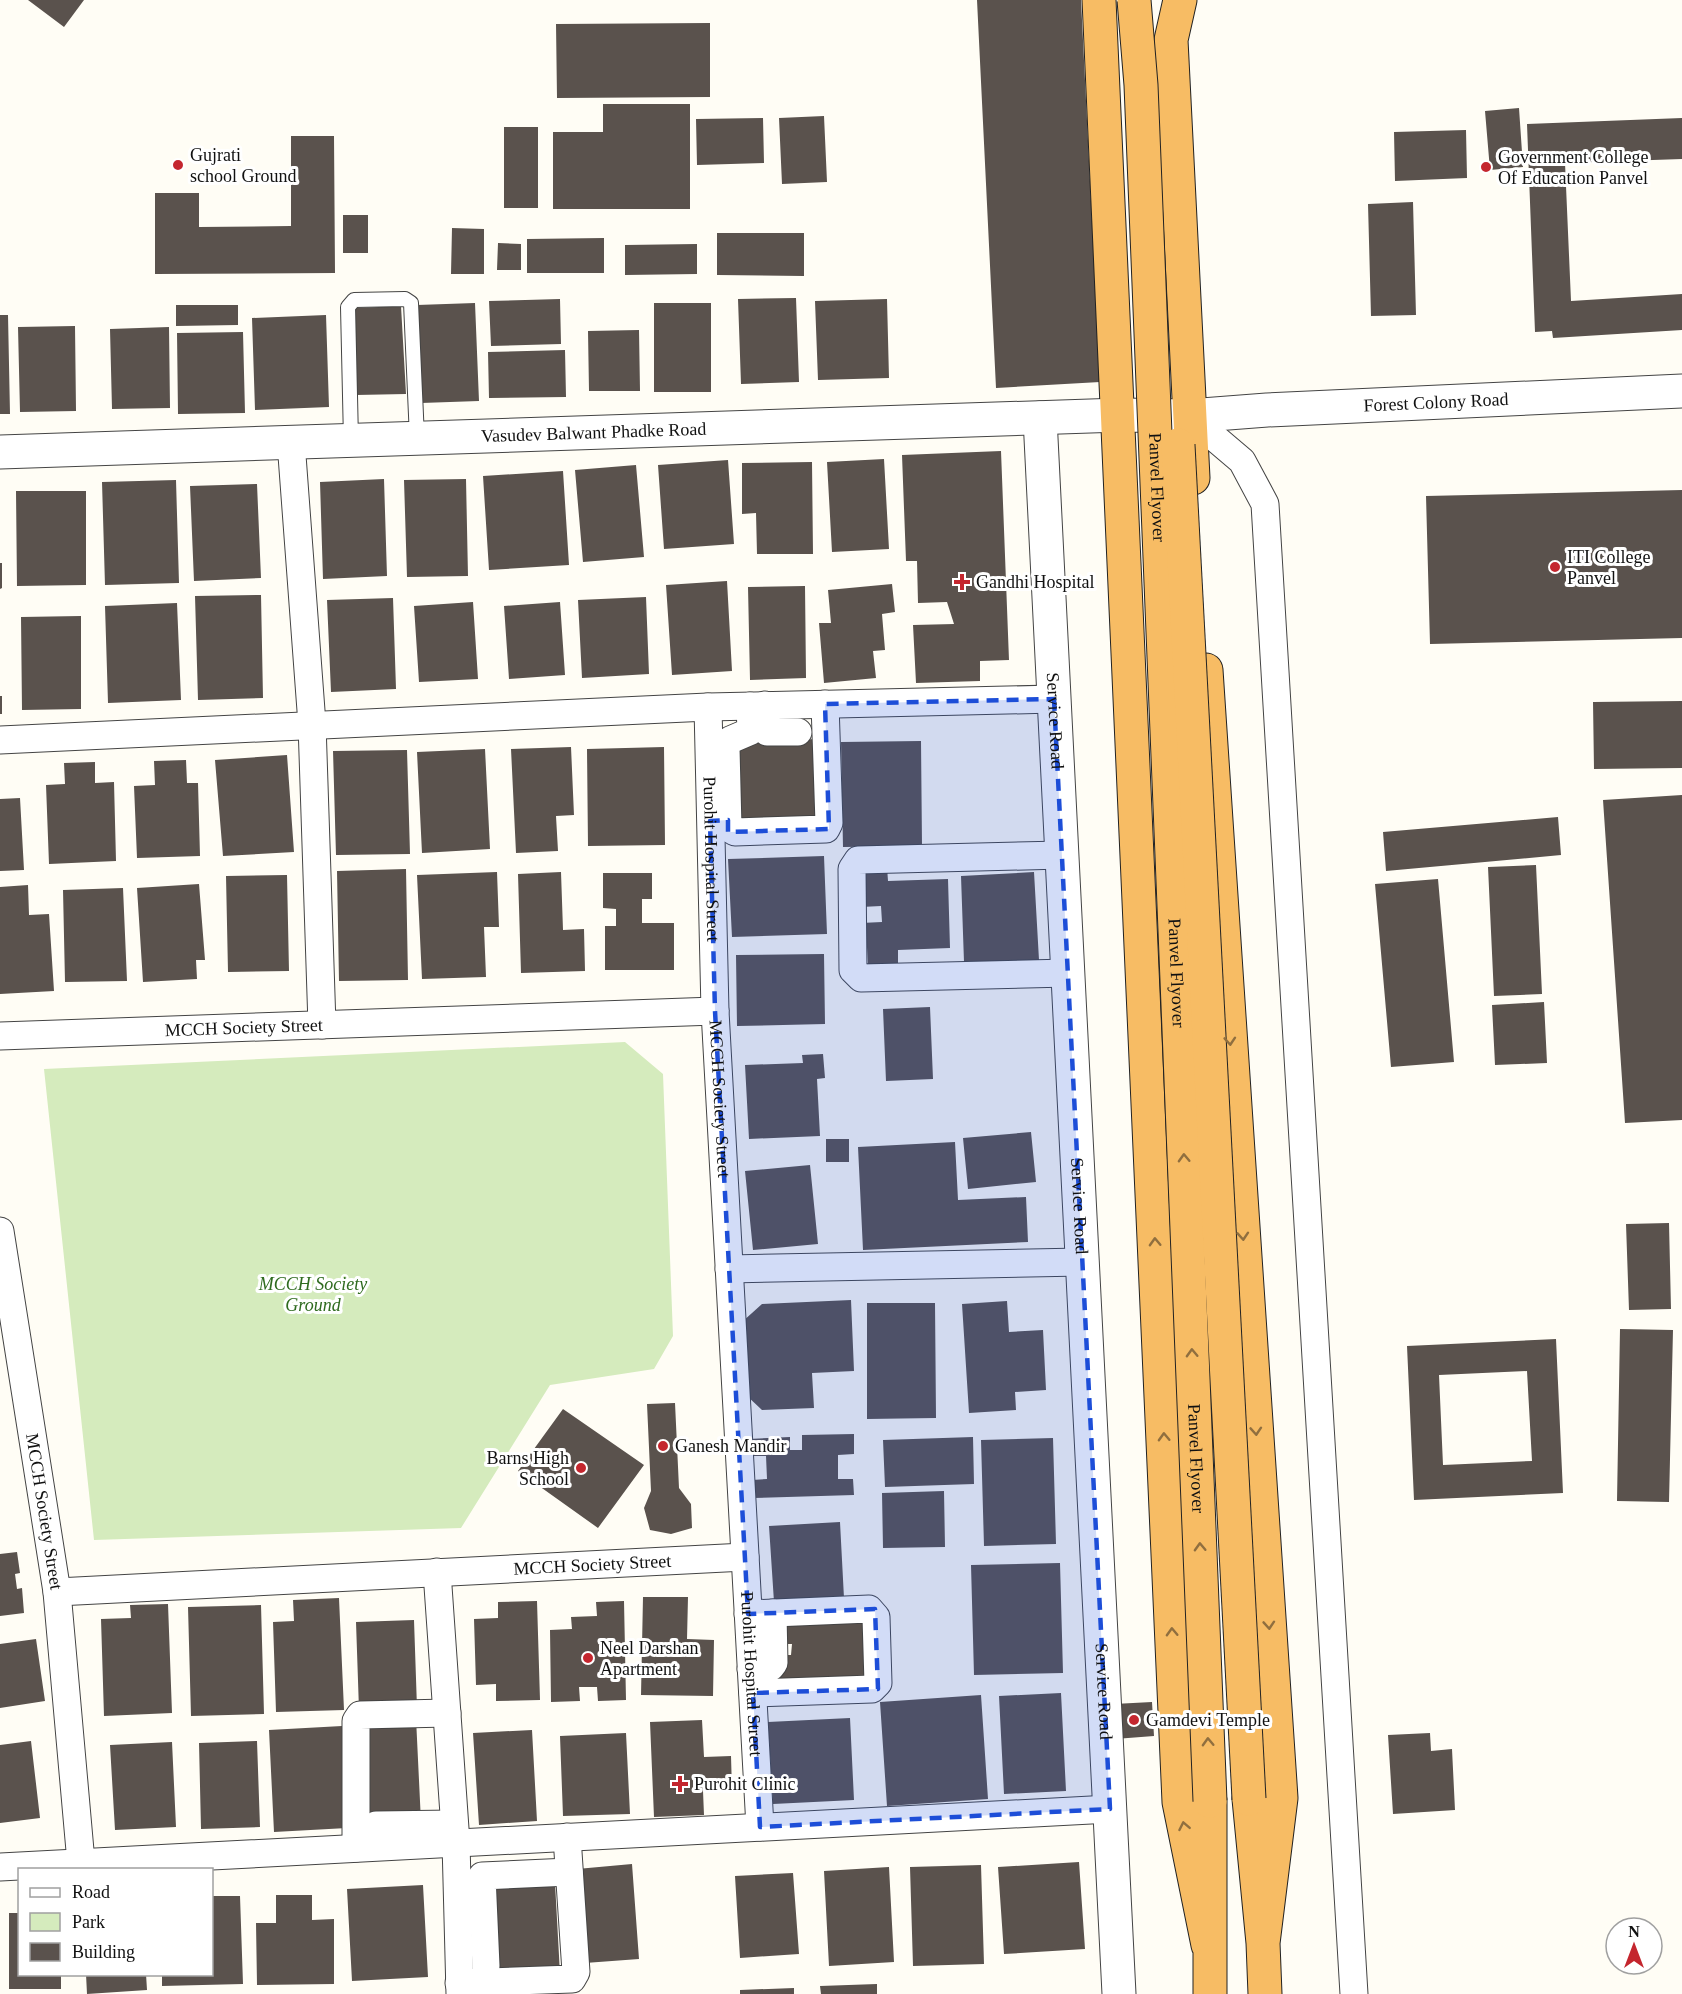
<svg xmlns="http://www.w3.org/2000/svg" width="1682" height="1994" font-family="Georgia,serif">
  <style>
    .green { fill: #d5ebbd }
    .building { fill: #5a524d; fill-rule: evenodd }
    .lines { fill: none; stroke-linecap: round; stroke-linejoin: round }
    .service-casing { stroke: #444; stroke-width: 16 }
    .minor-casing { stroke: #444; stroke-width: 29 }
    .tertiary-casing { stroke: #444; stroke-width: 35 }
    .trunk-casing { stroke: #222; stroke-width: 35 }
    .service { stroke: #fff; stroke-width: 14 }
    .minor { stroke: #fff; stroke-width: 27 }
    .tertiary { stroke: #fff; stroke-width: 33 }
    .trunk { stroke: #f7bc64; stroke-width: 33 }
    .trunk-bridge-casing { stroke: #222; stroke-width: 35; stroke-linecap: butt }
    .trunk-bridge { stroke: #f7bc64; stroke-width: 33 }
    .oneway { stroke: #906f3f }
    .marked { fill: #1d4ed8; fill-opacity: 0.2; stroke: #1d4ed8; stroke-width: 4.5; stroke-dasharray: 12 8; stroke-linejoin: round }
    .poi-dot { fill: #c4262e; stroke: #fff; stroke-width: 2 }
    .labels { text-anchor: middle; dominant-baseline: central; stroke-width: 6; stroke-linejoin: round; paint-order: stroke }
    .poi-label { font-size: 18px; fill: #111; stroke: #fff; text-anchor: start }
    .street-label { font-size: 18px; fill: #111; stroke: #fff }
    .park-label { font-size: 18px; font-style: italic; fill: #2f6b1f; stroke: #fff }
  </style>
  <rect width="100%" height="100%" fill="#fffdf5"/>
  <path class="green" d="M625,1042L663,1074L673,1336L654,1369L550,1385L461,1528L94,1540L44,1069Z"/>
  <path class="building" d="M28,0H84L64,27Z
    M977,0H1081L1100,382L996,388Z
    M710,23V97L557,98L556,24Z
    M603,104H690V209H553V132H603Z
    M1519,108L1523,167L1490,170L1485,111Z
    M824,116L827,182L782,184L779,118Z
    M763,118L764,163L697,165L696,119Z
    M1682,118V159L1565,163L1571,301L1682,294V330L1553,338L1552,331L1535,332L1527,124Z
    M504,127H538V208H504Z
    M1466,130L1467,178L1395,181L1394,132Z
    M291,136H334L335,273L155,274V193H199V227L291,226Z
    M1413,202L1416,315L1371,316L1368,204Z
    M343,215H368V253H343Z
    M452,228L484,229V274H451Z
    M717,233H804V276L717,275Z
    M604,238V273H527V239Z
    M498,243L521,244V270H497Z
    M697,244V274L625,275V245Z
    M796,298L799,382L741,384L738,299Z
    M560,299L561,344L491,346L489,301Z
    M887,299L889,378L818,380L815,301Z
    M475,303L479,401L421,403L417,305Z
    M654,303H711V392H654Z
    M176,305H238V325L176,326Z
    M401,306L406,394L356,395V308Z
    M0,315H8L10,414H0Z
    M326,315L329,407L255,410L252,318Z
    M75,326L76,411L20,412L18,327Z
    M169,327L170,408L112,409L110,329Z
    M639,330L640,391H589L588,331Z
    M243,332L245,413L178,414L177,333Z
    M565,350L566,397L489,398L488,352Z
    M1001,451L1009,660L980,661V681L916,683L913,625L954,624L947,602L918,603L917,561H906L902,455Z
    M884,459L889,549L832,552L827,462Z
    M728,460L734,544L664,549L658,465Z
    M812,462L813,554H757L756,513L742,514V463Z
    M636,465L644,557L583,562L575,470Z
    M563,471L569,565L489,570L483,476Z
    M384,479L387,576L323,579L320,482Z
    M466,479L468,576L407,577L404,480Z
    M176,480L179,583L105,585L102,482Z
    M257,484L261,578L194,581L190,486Z
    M1682,490V638L1430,644L1426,496Z
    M16,491H86V585L17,586Z
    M0,563H2V588L0,589Z
    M727,581L732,671L672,675L666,585Z
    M892,584L895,612L882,614L885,650L873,651L876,678L824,683L819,623H831L828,590Z
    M805,586L806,678L750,680L748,587Z
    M261,595L263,698L198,700L195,596Z
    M646,597L649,674L582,678L578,600Z
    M393,598L396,689L331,692L327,600Z
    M473,602L478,679L419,682L414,606Z
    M560,602L565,675L509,679L504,606Z
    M177,603L181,700L108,703L105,606Z
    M81,616V709L22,710L21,617Z
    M0,696H2V714H0Z
    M1682,701V768L1594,769L1593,702Z
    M820,739L824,822L732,824L730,747L746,741Z
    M921,741L922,846L843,847L841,742Z
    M571,747L574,815L556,816L558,851L516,853L511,749Z
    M664,747L665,845L588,846L587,749Z
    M485,749L490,849L422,853L417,752Z
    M407,750L410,854L336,855L333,751Z
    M287,755L294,852L223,856L215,760Z
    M186,760L187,783H198L200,856L137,858L134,786L155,785L154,761Z
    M95,762V783L114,782L116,861L49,864L46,785L65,784L64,763Z
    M1682,795V1120L1625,1123L1603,800Z
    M20,798L24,870L0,871V799Z
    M1558,817L1561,855L1386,871L1383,832Z
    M824,856L827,934L732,937L728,859Z
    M1536,865L1542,994L1494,996L1488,867Z
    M887,867L888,881L948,879L950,948L898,950V965L868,966L867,947H862L861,923L882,922L881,906L861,907L859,868Z
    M406,869L408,980L339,981L337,871Z
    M497,872L499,927H484L486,977L422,979L417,875Z
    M561,872L563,930L584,929L585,971L521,973L518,874Z
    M1034,872L1039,960L964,962L961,876Z
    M603,873H652V899H642V923H674V970H605V926H616V909L603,908Z
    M287,875L289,971L228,972L226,876Z
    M1438,879L1454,1062L1391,1067L1375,884Z
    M199,884L205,960H196L197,979L143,982L137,888Z
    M28,885L29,915L49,914L54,991L0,994V887Z
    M123,888L127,981L65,982L63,890Z
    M824,954L825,1024L737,1026L736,955Z
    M1544,1002L1547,1063L1495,1065L1492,1005Z
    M930,1007L933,1079L886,1081L883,1009Z
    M823,1054L825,1078L817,1079L820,1136L749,1139L745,1065L803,1063L802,1055Z
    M1031,1132L1036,1182L968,1189L963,1138Z
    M826,1139H849V1162H826Z
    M955,1142L958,1200L1026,1197L1028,1242L863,1250L858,1147Z
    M810,1165L818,1244L753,1250L745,1171Z
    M1669,1223L1671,1309L1629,1310L1626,1224Z
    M851,1300L854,1371L812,1373L814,1408L762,1410L746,1395L742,1322L762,1304Z
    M1007,1301L1009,1332L1043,1330L1046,1390L1015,1392L1016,1410L969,1413L962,1304Z
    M867,1303H935L936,1418L867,1419Z
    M1620,1329L1673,1330L1669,1502L1617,1501Z
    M1556,1339L1563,1493L1414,1500L1407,1346ZM1527,1371L1532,1461L1443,1465L1439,1375Z
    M675,1403L679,1488L691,1504L692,1528L671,1534L650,1530L644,1508L651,1491L647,1404Z
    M563,1409L644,1465L598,1528L518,1471Z
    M854,1434V1454L838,1455V1479H853L854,1495L753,1498L752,1480L767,1479L766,1456H749V1439L790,1437V1450H802V1435Z
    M973,1437L974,1484L885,1487L883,1440Z
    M1053,1438L1056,1544L984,1546L981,1440Z
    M944,1491L945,1547L883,1548L882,1493Z
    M840,1522L844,1598L774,1602L769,1526Z
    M17,1552L20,1573L15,1574L17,1589L22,1588L24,1613L0,1616V1554Z
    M1060,1563L1063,1673L974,1675L971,1565Z
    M643,1597H688L687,1639L714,1640L713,1696L641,1695Z
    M339,1598L344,1710L276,1712L273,1622L294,1621L293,1600Z
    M537,1601L540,1700L496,1701V1684L476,1685L474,1619L498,1618V1602Z
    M624,1601L626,1700L598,1701L597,1687H579L580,1701L551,1702L550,1630L572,1629L571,1617L597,1616L596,1602Z
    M168,1604L172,1713L104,1716L101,1619L131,1618L130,1605Z
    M261,1605L264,1714L191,1716L188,1607Z
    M869,1615L870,1681L780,1680V1655H791L792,1644H779V1619Z
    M414,1620L417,1708L359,1710L356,1622Z
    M36,1639L45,1701L0,1708V1644Z
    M1061,1693L1066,1791L1004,1794L999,1696Z
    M981,1695L988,1799L887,1806L880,1702Z
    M1152,1702L1154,1736L1115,1739L1114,1704Z
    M416,1718L421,1822L362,1823L360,1721Z
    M850,1718L854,1800L773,1804L768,1722Z
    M702,1720L704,1757L731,1756L732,1790L703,1791L704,1815L654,1817L650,1722Z
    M342,1726L347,1828L274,1832L269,1730Z
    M532,1730L537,1821L479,1825L473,1733Z
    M626,1733L630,1814L563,1816L560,1736Z
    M1430,1733L1431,1751L1452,1749L1455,1810L1393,1814L1388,1735Z
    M31,1741L40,1818L0,1823V1745Z
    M257,1741L260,1827L201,1829L199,1743Z
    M172,1742L176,1827L115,1830L110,1745Z
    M1079,1862L1085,1949L1004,1954L998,1867Z
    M632,1864L639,1959L585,1963L577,1869Z
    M981,1865L984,1964L913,1966L910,1867Z
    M889,1867L894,1962L829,1966L824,1871Z
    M793,1873L799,1954L740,1958L735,1876Z
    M555,1883L560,1974L492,1977L488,1886Z
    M423,1885L428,1977L352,1981L347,1889Z
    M276,1895H312V1920L334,1919V1984L257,1985L256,1923H276Z
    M212,1896H240L243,1984L162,1986V1974H212Z
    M9,1913H20V1974H61V1989H9Z
    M86,1974H146L147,1990L87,1994Z
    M877,1984V1994H821L820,1986Z
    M794,1988V1994H740V1990Z"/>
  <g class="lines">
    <defs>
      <path id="service" d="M351,440L348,307L354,300L405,299L411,303L417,438"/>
      <g id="minor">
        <path d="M1189,416L1242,461L1265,504L1354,1994"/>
        <path d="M291,442L312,724L322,1025"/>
        <path d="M765,705L767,732H798"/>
        <path d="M750,706L751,731L730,740L726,748L728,828L735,832L826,829L829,823L825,704"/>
        <path id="s1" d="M708,707L715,1011L760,1827"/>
        <path d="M0,740L708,707L1054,699"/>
        <path d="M1062,855L858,860L852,869L853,970L861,978L1068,973"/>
        <path id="s2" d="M0,1036L715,1011"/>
        <path id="s3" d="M0,1231L57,1592L81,1862"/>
        <path d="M729,1269L1082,1262"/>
        <path d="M437,1572L456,1843L460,1994"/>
        <path id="s4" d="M57,1592L745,1557"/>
        <path d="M748,1614L869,1609L876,1617L878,1683L872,1689L753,1693"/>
        <path d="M751,1669L771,1667L774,1663L773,1613"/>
        <path d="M376,1825L454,1824"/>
        <path d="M356,1848V1721L360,1715L447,1713"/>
        <path d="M0,1867L1110,1809"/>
        <path d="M486,1966L482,1876L569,1872"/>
        <path d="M459,1983L572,1979L576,1972L567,1837"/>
      </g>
      <g id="tertiary">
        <path id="s5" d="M1040,418L1119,1994"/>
        <path id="s6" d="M0,452L1120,415L1189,416L1267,410L1682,391"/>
      </g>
      <path id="trunk" d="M1099,0L1179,1802L1208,1945
        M1180,0L1171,40L1193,478
        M1206,670L1281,1798L1263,1943
        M1249,1799L1263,1943L1265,1994
        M1210,1994V1801"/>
    </defs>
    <use href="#service" class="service-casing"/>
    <use href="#minor" class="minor-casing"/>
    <use href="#tertiary" class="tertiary-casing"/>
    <use href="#trunk" class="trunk-casing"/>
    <use href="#service" class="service"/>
    <use href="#minor" class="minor"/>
    <use href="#tertiary" class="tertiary"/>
    <use href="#trunk" class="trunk"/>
    <defs>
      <g id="trunk-bridge">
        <path id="s7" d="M1134,0L1141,85L1210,1801"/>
        <path d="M1178,445L1249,1799"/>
      </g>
    </defs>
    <use href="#trunk-bridge" class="trunk-bridge-casing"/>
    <use href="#trunk-bridge" class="trunk-bridge"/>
  </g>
  <defs><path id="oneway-chevron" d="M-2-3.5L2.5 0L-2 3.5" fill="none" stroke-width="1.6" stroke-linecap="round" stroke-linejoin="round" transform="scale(1.5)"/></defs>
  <g class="oneway">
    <use href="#oneway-chevron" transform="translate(1230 1041) rotate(86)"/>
    <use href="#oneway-chevron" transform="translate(1184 1158) rotate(-92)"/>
    <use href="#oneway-chevron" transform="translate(1243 1236) rotate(86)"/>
    <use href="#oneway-chevron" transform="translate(1155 1242) rotate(-92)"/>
    <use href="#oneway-chevron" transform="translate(1192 1353) rotate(-92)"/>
    <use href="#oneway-chevron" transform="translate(1256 1431) rotate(86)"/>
    <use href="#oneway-chevron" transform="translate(1164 1437) rotate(-92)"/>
    <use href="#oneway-chevron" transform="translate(1200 1547) rotate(-92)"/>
    <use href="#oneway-chevron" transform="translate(1269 1625) rotate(86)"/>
    <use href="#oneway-chevron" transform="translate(1172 1632) rotate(-92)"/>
    <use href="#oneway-chevron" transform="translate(1208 1742) rotate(-92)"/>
    <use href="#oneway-chevron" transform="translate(1184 1826) rotate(-101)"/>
  </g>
  <path class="marked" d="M1054,699L1110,1809L760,1827L753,1693L878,1689L875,1609L748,1614L715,1011L710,821L728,820V832L829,829L825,704Z"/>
  <g class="poi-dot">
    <circle cx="178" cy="165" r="6"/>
    <circle cx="1486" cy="167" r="6"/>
    <circle cx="1555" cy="567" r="6"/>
    <path d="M959 573h6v6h6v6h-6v6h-6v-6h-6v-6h6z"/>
    <circle cx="663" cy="1446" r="6"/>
    <circle cx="581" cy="1468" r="6"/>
    <circle cx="588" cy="1658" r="6"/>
    <circle cx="1134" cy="1720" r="6"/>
    <path d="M677 1775h6v6h6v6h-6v6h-6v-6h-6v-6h6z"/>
  </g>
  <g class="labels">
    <g class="poi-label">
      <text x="190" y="155">Gujrati<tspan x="190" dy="21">school Ground</tspan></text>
      <text x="1498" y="157">Government College<tspan x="1498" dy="21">Of Education Panvel</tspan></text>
      <text x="1567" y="557">ITI College<tspan x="1567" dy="21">Panvel</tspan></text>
      <text x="976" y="582">Gandhi Hospital</text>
      <text x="675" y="1446">Ganesh Mandir</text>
      <text x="569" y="1458" text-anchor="end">Barns High<tspan x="569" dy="21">School</tspan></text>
      <text x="600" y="1648">Neel Darshan<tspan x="600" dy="21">Apartment</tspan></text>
      <text x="1146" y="1720">Gamdevi Temple</text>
      <text x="694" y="1784">Purohit Clinic</text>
    </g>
    <g class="street-label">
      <text stroke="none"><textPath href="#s6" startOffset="1437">Forest Colony Road</textPath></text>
      <text stroke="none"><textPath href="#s6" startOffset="594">Vasudev Balwant Phadke Road</textPath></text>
      <text stroke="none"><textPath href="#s7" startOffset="488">Panvel Flyover</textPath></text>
      <text stroke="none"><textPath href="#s5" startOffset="303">Service Road</textPath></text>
      <text stroke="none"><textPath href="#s1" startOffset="152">Purohit Hospital Street</textPath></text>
      <text stroke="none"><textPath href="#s7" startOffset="974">Panvel Flyover</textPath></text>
      <text stroke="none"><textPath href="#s2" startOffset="244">MCCH Society Street</textPath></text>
      <text stroke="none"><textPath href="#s1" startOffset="392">MCCH Society Street</textPath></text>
      <text stroke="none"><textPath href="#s5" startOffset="789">Service Road</textPath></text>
      <text stroke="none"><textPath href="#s7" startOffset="1460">Panvel Flyover</textPath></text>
      <text stroke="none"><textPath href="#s3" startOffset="284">MCCH Society Street</textPath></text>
      <text stroke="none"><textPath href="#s4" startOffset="536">MCCH Society Street</textPath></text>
      <text stroke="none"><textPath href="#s1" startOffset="968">Purohit Hospital Street</textPath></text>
      <text stroke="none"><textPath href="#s5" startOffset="1275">Service Road</textPath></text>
    </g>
    <g class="park-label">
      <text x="313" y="1284">MCCH Society<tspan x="313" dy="21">Ground</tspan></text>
    </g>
  </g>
  <rect x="18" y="1868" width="195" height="108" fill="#ffffff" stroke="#a0a0a0" stroke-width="1.5"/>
  <rect x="30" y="1888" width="30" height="9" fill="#ffffff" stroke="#a0a0a0" stroke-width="1.5"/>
  <text x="72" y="1898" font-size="18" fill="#111111">Road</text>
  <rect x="30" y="1913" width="30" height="18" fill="#d5ebbd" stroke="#a0a0a0" stroke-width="1.5"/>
  <text x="72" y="1928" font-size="18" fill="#111111">Park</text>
  <rect x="30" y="1943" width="30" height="18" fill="#5a524d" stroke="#a0a0a0" stroke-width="1.5"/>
  <text x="72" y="1958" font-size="18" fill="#111111">Building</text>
  <g transform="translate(1634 1946)"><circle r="28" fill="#ffffff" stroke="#a0a0a0" stroke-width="1.5"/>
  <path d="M0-4.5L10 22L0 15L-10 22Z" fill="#c4262e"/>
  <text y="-9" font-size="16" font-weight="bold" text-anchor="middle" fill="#111111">N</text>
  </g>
</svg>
